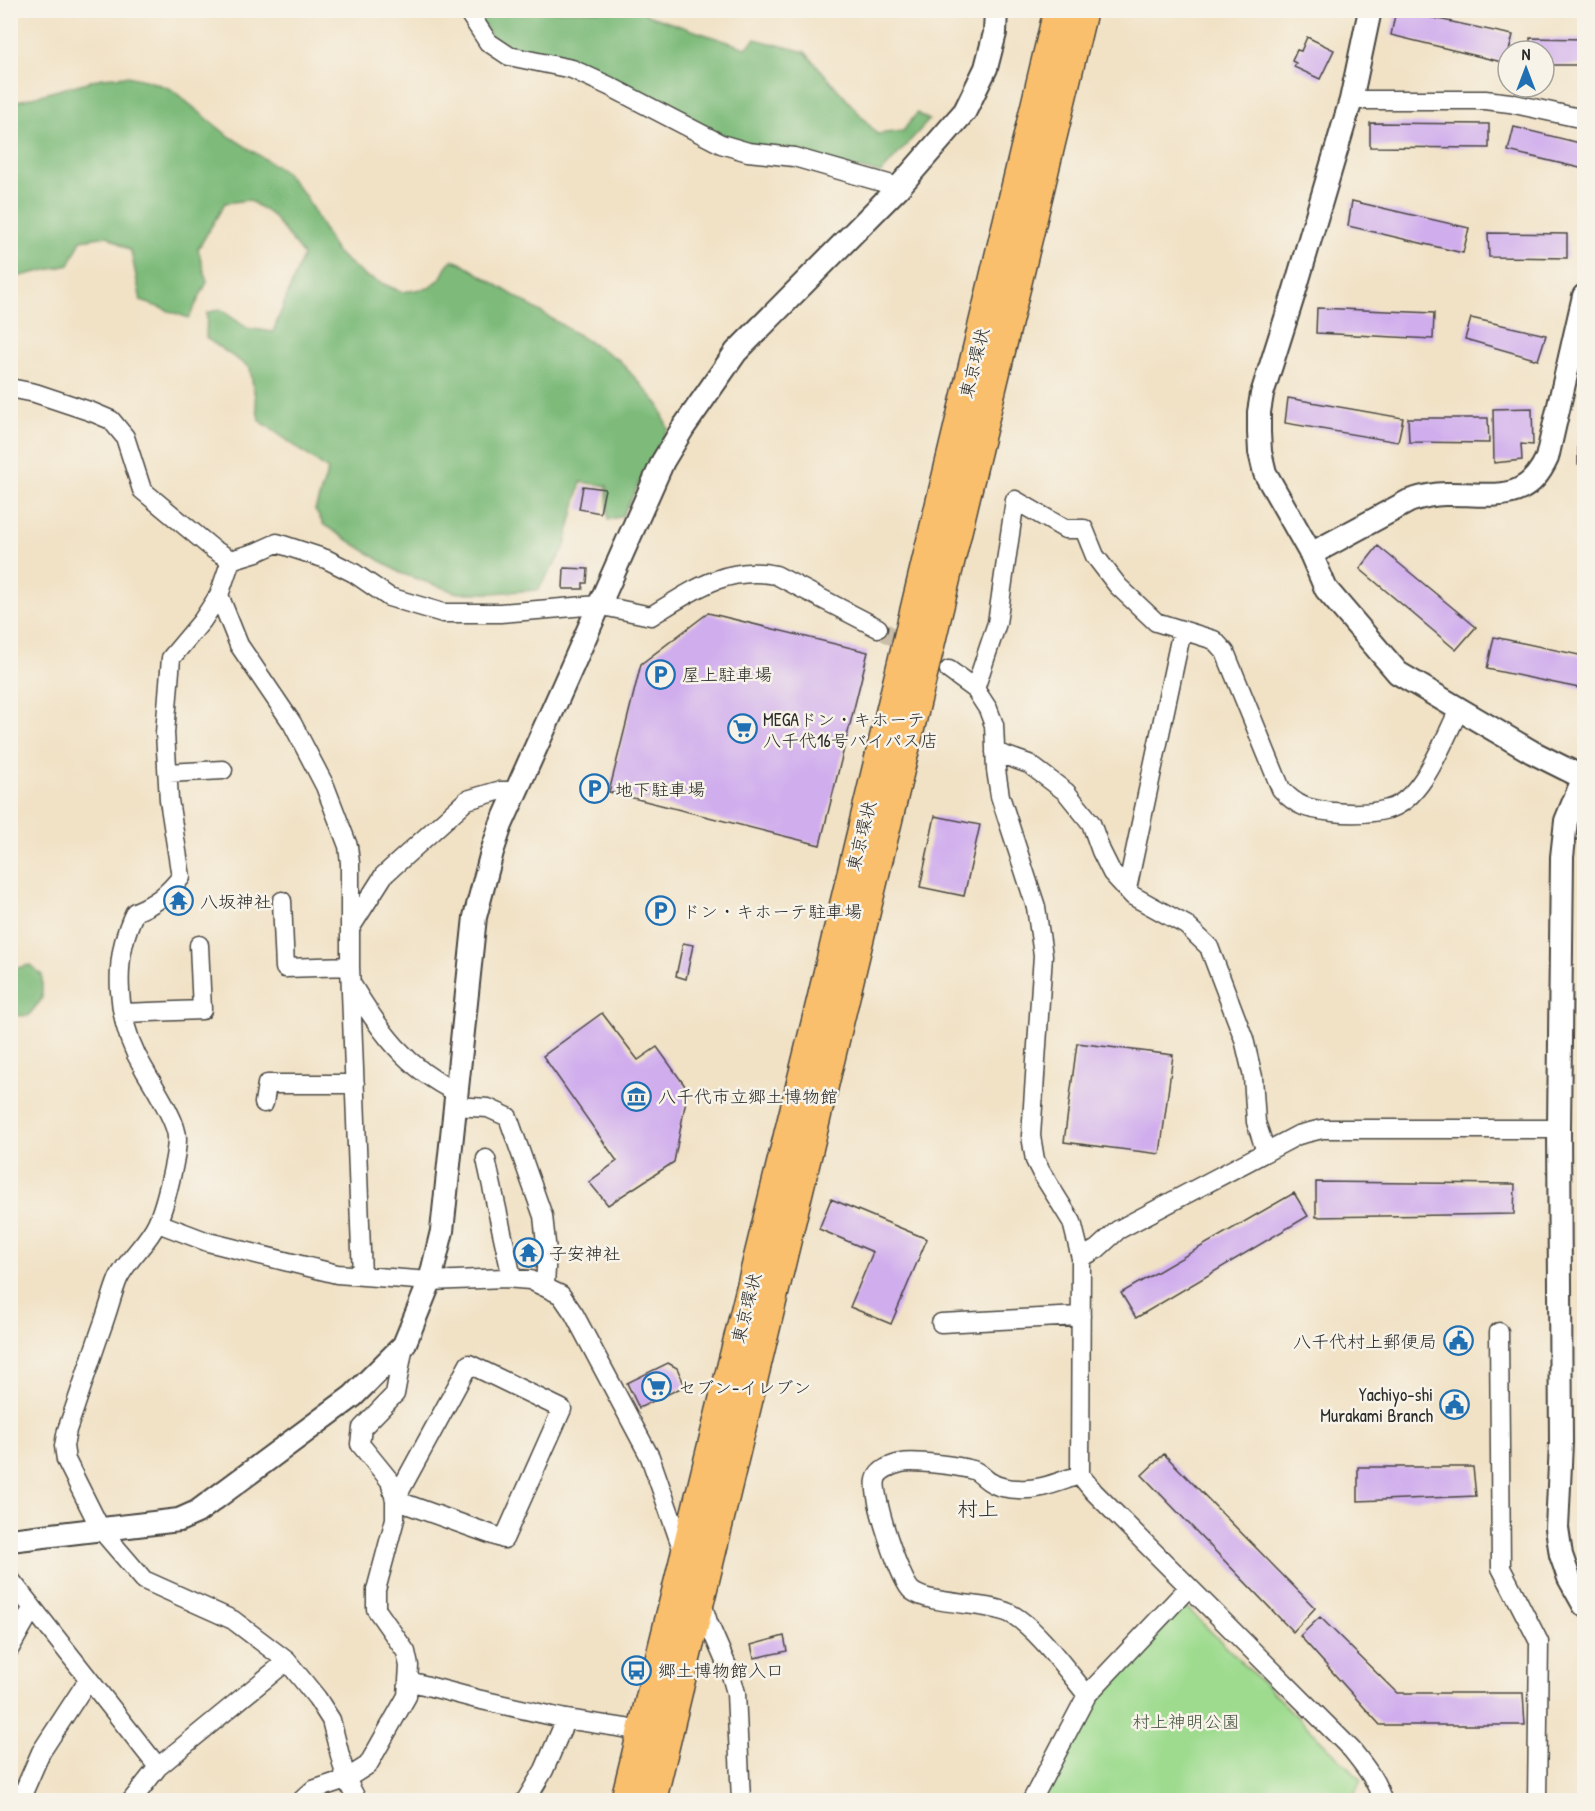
<svg xmlns="http://www.w3.org/2000/svg" width="1595" height="1811" font-family="'Patrick Hand','Klee One',sans-serif">
  <style>
    .green { fill: #9edb8f; stroke: #64835d; stroke-width: 1.5 }
    .forest { fill: #7ebb7a; stroke: #547352; stroke-width: 1.5 }
    .building { fill: #d0aded }
    .lines { fill: none; stroke-linecap: round; stroke-linejoin: round }
    .minor-tunnel { stroke: #c9bda7; stroke-width: 18; stroke-dasharray: 18 9; stroke-linecap: butt }
    .minor-casing { stroke: #494642; stroke-width: 21 }
    .tertiary-casing { stroke: #494642; stroke-width: 26 }
    .trunk-casing { stroke: #494642; stroke-width: 33 }
    .minor { stroke: #fff; stroke-width: 18 }
    .tertiary { stroke: #fff; stroke-width: 22 }
    .trunk { stroke: #f9bf6c; stroke-width: 30 }
    .labels { text-anchor: middle; dominant-baseline: central; stroke-width: 5; stroke-linejoin: round; paint-order: stroke }
    .street-label { font-size: 18px; fill: #2b2b2b; stroke: #f7f3e8 }
    .poi-label { font-size: 18px; fill: #2b2b2b; stroke: #f7f3e8; text-anchor: start }
    .park-label { font-size: 18px; fill: #485744; stroke: #f7f3e8 }
    .quarter-label { font-size: 21px; fill: #2b2b2b; stroke: #f7f3e8 }
  </style>
  <rect width="100%" height="100%" fill="#f7f3e8"/>
  <filter id="ink" filterUnits="userSpaceOnUse"><feTurbulence type="fractalNoise" baseFrequency=".0167" numOctaves="2"/><feDisplacementMap in="SourceGraphic" scale="12" xChannelSelector="R" yChannelSelector="G"/><feConvolveMatrix kernelMatrix="1 2 1 2 8 2 1 2 1" color-interpolation-filters="sRGB"/></filter>
  <filter id="wash" filterUnits="userSpaceOnUse"><feTurbulence type="fractalNoise" baseFrequency=".008" numOctaves="4" result="noise"/><feDisplacementMap in="SourceGraphic" scale="24" xChannelSelector="R" yChannelSelector="G"/><feGaussianBlur stdDeviation="1.35" result="paint"/><feColorMatrix in="noise" values="0 0 0 0 0 0 0 0 0 0 0 0 0 0 0 0 0 1.4 0 .05"/><feComposite in="paint" operator="in"/></filter>
  <g filter="url(#wash)">
    <rect width="100%" height="100%" fill="#f1e2c6"/>
    <path class="green" d="M1181,1608H1187L1361,1780L1352,1800H1038L1085,1715Z"/>
    <path class="forest" d="M474,11H644L647,15L746,48L755,39L805,52L877,134L903,131L917,113L929,120L881,173L748,147L523,55L493,39Z
      M127,76L149,81L171,89L226,134L285,172L306,197L336,252L365,276L402,292L429,288L440,279L448,264L452,260L461,263L619,360L659,405L668,429L622,516L608,520L607,486L581,482L564,549L538,590L491,593H458L400,573L324,525L315,510L328,470L259,420L250,368L206,338L207,313L220,309L247,328L273,332L303,255L272,215L249,200L225,203L198,249L207,282L189,318L141,301L131,251L108,236L81,240L69,265L11,278V103L102,78Z
      M30,965L42,975V999L28,1016L11,1015V969Z"/>
    <g id="blocks">
      <path class="building" d="M1396,10L1513,35L1506,63L1391,35Z
        M1307,37L1334,50L1320,79L1294,67L1296,63L1292,61L1297,50L1301,51Z
        M1530,38L1584,39V65H1544V51H1530Z
        M1370,123L1489,124V148L1370,147Z
        M1514,127L1584,144V169L1508,151Z
        M1352,201L1469,228L1463,253L1348,226Z
        M1488,233L1567,234V258L1489,257Z
        M1317,308L1434,313L1433,339L1316,333Z
        M1471,318L1546,335L1538,360L1465,339Z
        M1288,398L1403,418L1398,442L1285,423Z
        M1532,408L1533,445L1521,444L1522,460L1494,463L1493,409Z
        M1408,418H1488L1489,443L1409,442Z
        M1578,438H1584V464H1578Z
        M583,486L605,489L600,513L579,509Z
        M1378,546L1476,627L1456,650L1360,569Z
        M564,568L588,569L587,583H583V589H563Z
        M708,613L868,652L820,845L609,792L641,664Z
        M1494,637L1584,656V689L1487,669Z
        M935,816L980,825L964,896L920,887Z
        M683,943L693,945L686,979L676,976Z
        M602,1013L638,1060L657,1047L688,1090L674,1162L608,1205L589,1182L617,1161L543,1056Z
        M1077,1043L1173,1055L1160,1154L1064,1142Z
        M1316,1182L1515,1184L1514,1214L1316,1217Z
        M1294,1193L1308,1216L1136,1318L1121,1293Z
        M831,1199L927,1239L891,1324L850,1307L873,1252L819,1229Z
        M668,1363L677,1368L685,1386L639,1408L627,1383Z
        M1164,1454L1315,1608L1293,1632L1142,1475Z
        M1358,1467H1473L1476,1496L1358,1501Z
        M1320,1617L1397,1693H1523L1525,1725H1380L1300,1636Z
        M784,1636L787,1651L754,1658L751,1645Z"/>
    </g>
  </g>
  <g filter="url(#ink)">
    <use href="#blocks" fill-opacity="0" stroke="#494642" stroke-width="1.5"/>
    <g class="lines">
      <path class="minor-tunnel" d="M878,628L949,670"/>
      <defs>
        <path id="minor" d="M467,10L488,42L509,56L572,69L609,86L721,144L748,152L794,157L899,187
          M1351,100H1485L1510,103L1584,119
          M10,388L35,393L92,412L111,420L125,437L142,490L213,549L231,560
          M231,560L219,595L239,645L292,723L325,786L348,846L350,863V966L362,1276
          M231,560L257,552L277,543L326,559L354,573L389,597L443,613H500L598,605L651,616C692,591 726,565 776,575L878,628
          M219,595L202,621L171,658L165,733L169,800L181,877C168,894 155,904 135,912C111,960 116,1023 144,1069C153,1085 177,1121 177,1138C177,1157 165,1206 157,1223C148,1243 128,1258 118,1279C112,1294 108,1311 102,1327C90,1361 79,1396 67,1430L64,1446L66,1460L101,1530L144,1580L233,1620L287,1661L317,1698L331,1720L346,1779L357,1800
          M949,670L975,689L988,709L994,725L996,770L1000,796L1036,907L1043,955L1031,1136L1035,1160L1041,1172L1072,1222L1081,1258L1080,1475L1094,1492L1352,1750C1364,1765 1377,1781 1382,1800
          M975,689L997,623L1015,500L1065,529H1084L1095,556L1118,586L1156,622L1214,640L1225,652L1281,789C1298,808 1309,809 1333,812C1352,814 1370,814 1388,809C1422,801 1444,739 1459,710
          M995,752L1029,764L1066,792L1091,823L1101,851L1112,873L1133,896L1186,925L1209,947L1244,1039L1253,1077L1256,1122L1266,1152
          M168,773L223,770
          M1127,889L1182,630
          M282,901L285,968L350,966
          M351,927L384,875L467,800L498,791H516
          M352,985C380,1031 406,1068 456,1092
          M123,1013L202,1010L199,945
          M264,1103L267,1084H355
          M454,1106L488,1108L508,1117L543,1216L547,1252L545,1285
          M486,1159L512,1278
          M158,1223L208,1242L337,1274L430,1281L505,1278L530,1280L561,1295L574,1314L650,1457L684,1554
          M1081,1258L1097,1249L1118,1230L1298,1135L1322,1129H1559
          M941,1323L1081,1316
          M1499,1332L1501,1568L1539,1642L1537,1800
          M469,1364L562,1409L504,1539L395,1500Z
          M1080,1475C1060,1481 1039,1491 1018,1489C1010,1489 998,1487 992,1483C985,1480 980,1472 973,1470C959,1466 915,1460 901,1463C892,1465 878,1470 876,1480C872,1496 900,1581 912,1591C930,1605 984,1602 1009,1613C1035,1625 1068,1672 1087,1695
          M10,1579L158,1767
          M702,1603L708,1622L731,1675L736,1693L741,1800
          M10,1648L32,1609
          M409,1681L477,1699L566,1719L644,1731
          M20,1800L41,1752L88,1680
          M132,1800L158,1767L287,1661
          M302,1800L313,1790L346,1779L368,1765L407,1696L409,1666L406,1652L376,1609V1590L395,1519V1500L390,1481L360,1444L362,1428L395,1394L404,1345
          M526,1800L544,1770L566,1719
          M1032,1800L1087,1695L1189,1587"/>
        <path id="tertiary" d="M1370,10L1351,100L1294,293L1262,394L1259,412V432L1260,452L1265,473L1311,554L1326,589L1398,673L1532,752L1584,778
          M1311,554L1409,501C1421,497 1432,494 1445,494C1466,493 1502,499 1520,489C1533,483 1541,471 1547,458L1584,296
          M1584,777L1566,821L1562,857L1559,1129L1561,1443L1557,1528L1561,1555L1569,1578L1584,1605
          M10,1540L179,1520L197,1512L353,1396L404,1345L430,1281L442,1231L475,917L492,852L501,825L563,687L663,461L683,428L736,352L899,187L965,111L986,68L995,33L996,10"/>
        <path id="trunk" d="M626,1800L822,1001L1059,10
          M651,1800L1082,10"/>
      </defs>
      <use href="#minor" class="minor-casing"/>
      <use href="#tertiary" class="tertiary-casing"/>
      <use href="#trunk" class="trunk-casing"/>
      <use href="#minor" class="minor"/>
      <use href="#tertiary" class="tertiary"/>
      <use href="#trunk" class="trunk"/>
    </g>
  </g>
  <defs>
    <symbol id="parking-ring" viewBox="-11 -11 22 22"><circle r="9.5" fill="#f7f3e8" stroke="#1f6fb2" stroke-width="1.5"/><path d="M-3.5-5.5H1a3.5 3.5 0 0 1 0 7H-1V5.5H-3.5ZM-1-3.4V-.6H.8a1.4 1.4 0 0 0 0-2.8Z" fill="#1f6fb2"/></symbol>
    <symbol id="supermarket-ring" viewBox="-11 -11 22 22"><circle r="9.5" fill="#f7f3e8" stroke="#1f6fb2" stroke-width="1.5"/><path d="M-6-5.5h2.5l.6 2H6L4.5 2H-2.5L-4.4-4H-6ZM-1.5 3.2a1.3 1.3 0 1 0 .1 0ZM3 3.2a1.3 1.3 0 1 0 .1 0Z" fill="#1f6fb2"/></symbol>
    <symbol id="temple-ring" viewBox="-11 -11 22 22"><circle r="9.5" fill="#f7f3e8" stroke="#1f6fb2" stroke-width="1.5"/><path d="M0-6L5-2H3V0L6.5 2.5H4V6H1.5V3h-3V6H-4V2.5H-6.5L-3 0V-2H-5Z" fill="#1f6fb2"/></symbol>
    <symbol id="museum-ring" viewBox="-11 -11 22 22"><circle r="9.5" fill="#f7f3e8" stroke="#1f6fb2" stroke-width="1.5"/><path d="M0-6L6-3V-2H-6V-3ZM-5-1h2V3h-2ZM-1-1h2V3h-2ZM3-1h2V3H3ZM-6 4H6V6H-6Z" fill="#1f6fb2"/></symbol>
    <symbol id="civic-ring" viewBox="-11 -11 22 22"><circle r="9.5" fill="#f7f3e8" stroke="#1f6fb2" stroke-width="1.5"/><path d="M-.6-6.5H3V-4.5H.6V-3L4-1V1h2V6H-6V1h2V-1L-.6-3ZM-1.2 2.5V6h2.4V2.5Z" fill="#1f6fb2"/></symbol>
    <symbol id="bus-ring" viewBox="-11 -11 22 22"><circle r="9.5" fill="#f7f3e8" stroke="#1f6fb2" stroke-width="1.5"/><path d="M-5-6H5V4H4V6H2V4H-2V6H-4V4H-5ZM-3.5-4V0h7V-4ZM-3.5 1.2v1.5H-2V1.2ZM2 1.2v1.5H3.5V1.2Z" fill="#1f6fb2"/></symbol>
  </defs>
  <g fill-rule="evenodd">
    <use href="#parking-ring" x="644" y="658" width="33" height="33"/>
    <use href="#supermarket-ring" x="726" y="712" width="33" height="33"/>
    <use href="#parking-ring" x="578" y="772" width="33" height="33"/>
    <use href="#temple-ring" x="162" y="884" width="33" height="33"/>
    <use href="#parking-ring" x="644" y="894" width="33" height="33"/>
    <use href="#museum-ring" x="620" y="1080" width="33" height="33"/>
    <use href="#temple-ring" x="512" y="1236" width="33" height="33"/>
    <use href="#civic-ring" x="1442" y="1324" width="33" height="33"/>
    <use href="#supermarket-ring" x="640" y="1370" width="33" height="33"/>
    <use href="#civic-ring" x="1438" y="1388" width="33" height="33"/>
    <use href="#bus-ring" x="620" y="1654" width="33" height="33"/>
  </g>
  <g class="labels">
    <g class="street-label">
      <text transform="translate(974 363) rotate(-76)">東京環状</text>
      <text transform="translate(861 836) rotate(-76)">東京環状</text>
      <text transform="translate(746 1308) rotate(-76)">東京環状</text>
    </g>
    <g class="poi-label">
      <text x="682" y="674">屋上駐車場</text>
      <text x="763" y="719">MEGAドン・キホーテ<tspan x="763" dy="21">八千代16号バイパス店</tspan></text>
      <text x="615" y="789">地下駐車場</text>
      <text x="200" y="901">八坂神社</text>
      <text x="682" y="911">ドン・キホーテ駐車場</text>
      <text x="658" y="1096">八千代市立郷土博物館</text>
      <text x="549" y="1253">子安神社</text>
      <text x="1437" y="1341" text-anchor="end">八千代村上郵便局</text>
      <text x="678" y="1387">セブン-イレブン</text>
      <text x="1433" y="1394" text-anchor="end">Yachiyo-shi<tspan x="1433" dy="21">Murakami Branch</tspan></text>
      <text x="658" y="1670">郷土博物館入口</text>
    </g>
    <g class="park-label">
      <text x="1186" y="1721">村上神明公園</text>
    </g>
    <g class="quarter-label">
      <text x="978" y="1508">村上</text>
    </g>
  </g>
  <rect width="1595" height="1811" fill="none" stroke="#f7f3e8" stroke-width="36"/>
  <g transform="translate(1526 69)"><circle r="28" fill="#f7f3e8" stroke="#a5a39c" stroke-width="1.5"/>
  <path d="M0-4.5L10 22L0 15L-10 22Z" fill="#1f6fb2"/>
  <text y="-9" font-size="16" font-weight="bold" text-anchor="middle" fill="#2b2b2b">N</text>
  </g>
</svg>
